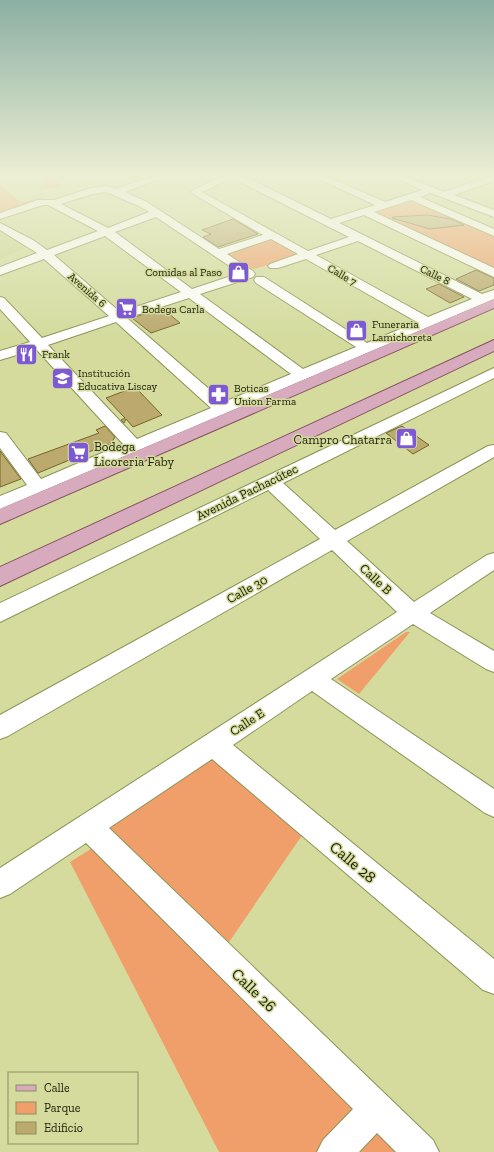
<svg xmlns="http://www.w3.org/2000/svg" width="494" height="1152" font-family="'Zilla Slab',serif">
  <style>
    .built { fill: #cdd48e }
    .green { fill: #f09f6b }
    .building { fill: #bba96d; stroke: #766529 }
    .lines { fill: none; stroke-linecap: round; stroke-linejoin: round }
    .minor-casing { stroke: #8d9357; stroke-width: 2 }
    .major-casing { stroke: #855461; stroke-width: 2 }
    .minor { fill: #fff; fill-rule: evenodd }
    .major { fill: #d8aabe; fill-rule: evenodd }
    .labels { text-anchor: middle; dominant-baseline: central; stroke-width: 3; stroke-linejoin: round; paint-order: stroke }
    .far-poi-label { font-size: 11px; fill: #1b1d05; stroke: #d4db9d; text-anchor: start }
    .far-street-label { font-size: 11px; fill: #1b1d05; stroke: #d4db9d }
    .poi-label { font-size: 13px; fill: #1b1d05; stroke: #d4db9d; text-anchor: end }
    .street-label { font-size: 13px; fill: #1b1d05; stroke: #d4db9d }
    .near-street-label { font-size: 16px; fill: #1b1d05; stroke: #d4db9d }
  </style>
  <rect width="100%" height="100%" fill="#d4db9d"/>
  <path class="built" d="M0,232L23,246L24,249L0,258Z"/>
  <path class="green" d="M62,177L59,188L42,189L46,178Z
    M0,185L21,203L42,197L44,200L0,214Z
    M414,200L494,236V269L374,213Z
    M270,240H276L300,254V256L254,269L248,267L230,255L233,253Z
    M406,632H410L359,694L337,679Z
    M216,755L307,828L223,951L100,829Z
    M94,847L362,1108L318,1152H219L70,862Z
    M377,1121L408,1152H347Z"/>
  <path class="building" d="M427,215L451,219L464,225L430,229L392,218L393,217Z
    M233,219L258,234L218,247L203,237L211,234L202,230Z
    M476,270L494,278V285L479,291L456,279Z
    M439,284L464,297L450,303L426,289Z
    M162,308L180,323L151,333L132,318Z
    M135,387L162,415L133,427L126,419L124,423L121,420L125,418L106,398Z
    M105,426L115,437L109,446L108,444L38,473L28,459L99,433L96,430Z
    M402,426L429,445L413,454L386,433Z
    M0,451L21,479L0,487Z"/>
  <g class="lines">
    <defs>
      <path id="minor" d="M152,176H167L125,192L147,202L219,249L263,235L190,192L221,176H244L331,219L375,205L312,176H326L385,202L422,190L390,176H404L444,192L490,176H494V181L454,195L494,210V217L431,193L420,197L494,229V236L411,200L374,212L494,268V277L364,215L339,223L482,294L494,290V299L0,509V496L27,485L0,448V432L6,433L41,479L123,444L36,349L0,360V351L30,342L0,309V297L4,298L42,338L109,316L44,259L0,275V267L37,253L0,230V223L33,240L47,250L98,231L48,205H43L0,219V213L38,200H54L91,188L106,186L116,189ZM232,178L349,237L308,251L202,192ZM106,192L139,206L149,212L108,228L61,204L92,194ZM156,217L240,273L192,289L115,232ZM105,236L181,292L120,312L54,255ZM271,239L298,254L270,264L268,266L270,268H278L306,259L417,322L367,343L264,277H256L254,280L256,283L356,347L303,369L200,294L253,277L255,274L253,271L227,254ZM358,241L472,299L428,317L316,255ZM189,298L291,374L224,402L127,318ZM116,322L211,408L137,439L48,345Z
        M494,368V378L283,483L335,530L488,446L494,445V457L347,541L414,602L487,555L494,553V570L430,613L494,651V672L486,669L413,624L331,679L494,789V817L485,813L312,691L233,745L494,959V994L483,990L212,759L109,828L433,1140L439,1152H396L377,1133L359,1152H317L323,1140L353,1109L86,843L10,894L0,898V868L397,612L332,550L8,736L0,739V715L320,539L268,490L0,622V603Z"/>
      <path id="major" d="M494,299V308L0,524V509Z
        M494,340V351L0,586V567Z"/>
    </defs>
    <use href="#minor" class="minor-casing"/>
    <use href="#major" class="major-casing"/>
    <use href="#minor" class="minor"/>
    <use href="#major" class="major"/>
  </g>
  <linearGradient id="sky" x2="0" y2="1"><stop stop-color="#8bafa3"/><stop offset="0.52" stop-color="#ecefd3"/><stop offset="1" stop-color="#ecefd3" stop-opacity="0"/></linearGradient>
  <rect width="494" height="338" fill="url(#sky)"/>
  <defs>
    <symbol id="shop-square" viewBox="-11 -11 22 22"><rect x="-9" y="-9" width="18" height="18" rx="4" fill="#7d59d3" stroke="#d4db9d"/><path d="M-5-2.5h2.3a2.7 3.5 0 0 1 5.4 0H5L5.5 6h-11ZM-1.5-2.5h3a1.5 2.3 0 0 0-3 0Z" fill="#fff"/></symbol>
    <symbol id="supermarket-square" viewBox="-11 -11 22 22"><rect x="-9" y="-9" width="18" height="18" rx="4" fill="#7d59d3" stroke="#d4db9d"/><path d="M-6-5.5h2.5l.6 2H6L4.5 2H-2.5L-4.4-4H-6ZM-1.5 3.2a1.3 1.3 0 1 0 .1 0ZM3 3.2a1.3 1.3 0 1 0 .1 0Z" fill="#fff"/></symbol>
    <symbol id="restaurant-square" viewBox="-11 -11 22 22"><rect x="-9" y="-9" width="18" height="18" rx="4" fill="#7d59d3" stroke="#d4db9d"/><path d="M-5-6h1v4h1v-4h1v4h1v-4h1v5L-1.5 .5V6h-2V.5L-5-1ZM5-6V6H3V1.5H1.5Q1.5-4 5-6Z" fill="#fff"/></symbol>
    <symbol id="school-square" viewBox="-11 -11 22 22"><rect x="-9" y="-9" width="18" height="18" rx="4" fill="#7d59d3" stroke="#d4db9d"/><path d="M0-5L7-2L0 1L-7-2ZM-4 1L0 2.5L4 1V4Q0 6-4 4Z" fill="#fff"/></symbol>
    <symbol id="pharmacy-square" viewBox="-11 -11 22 22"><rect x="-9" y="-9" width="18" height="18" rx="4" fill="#7d59d3" stroke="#d4db9d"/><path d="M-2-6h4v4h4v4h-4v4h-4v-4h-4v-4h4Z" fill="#fff"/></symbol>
  </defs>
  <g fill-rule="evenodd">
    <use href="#shop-square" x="226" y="260" width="25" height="25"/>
    <use href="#supermarket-square" x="114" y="296" width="25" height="25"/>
    <use href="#shop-square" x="344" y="318" width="25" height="25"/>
    <use href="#restaurant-square" x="14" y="342" width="25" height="25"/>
    <use href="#school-square" x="50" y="366" width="25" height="25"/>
    <use href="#pharmacy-square" x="206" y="382" width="25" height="25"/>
    <use href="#shop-square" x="394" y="426" width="25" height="25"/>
    <use href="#supermarket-square" x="66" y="440" width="25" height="25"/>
  </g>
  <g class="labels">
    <g class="far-poi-label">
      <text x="222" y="272" text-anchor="end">Comidas al Paso</text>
      <text x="142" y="309">Bodega Carla</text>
      <text x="372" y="324">Funeraria<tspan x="372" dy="13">Lamichoreta</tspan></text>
      <text x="42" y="354">Frank</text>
      <text x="78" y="373">Institución<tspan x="78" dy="13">Educativa Liscay</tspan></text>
      <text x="234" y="388">Boticas<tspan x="234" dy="13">Union Farma</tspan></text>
    </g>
    <g class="far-street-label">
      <text transform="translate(342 275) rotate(30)">Calle 7</text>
      <text transform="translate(435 275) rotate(26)">Calle 8</text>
      <text transform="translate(87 290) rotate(41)">Avenida 6</text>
    </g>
    <g class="poi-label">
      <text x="392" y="439">Campro Chatarra</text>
      <text x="94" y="446" text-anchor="start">Bodega<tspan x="94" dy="15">Licoreria Faby</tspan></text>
    </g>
    <g class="street-label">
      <text transform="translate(247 492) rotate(-26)">Avenida Pachacútec</text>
      <text transform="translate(376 579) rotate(43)">Calle B</text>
      <text transform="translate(247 589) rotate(-29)">Calle 30</text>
      <text transform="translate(247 722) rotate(-33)">Calle E</text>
    </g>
    <g class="near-street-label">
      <text transform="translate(353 862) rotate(40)">Calle 28</text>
      <text transform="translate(254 990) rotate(44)">Calle 26</text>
    </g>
  </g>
  <rect x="8" y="1072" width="130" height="72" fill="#d4db9d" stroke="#8a8f60"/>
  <rect x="16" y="1085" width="20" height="6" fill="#d8aabe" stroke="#8a8f60"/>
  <text x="44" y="1092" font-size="12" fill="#1b1d05">Calle</text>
  <rect x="16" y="1102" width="20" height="12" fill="#f09f6b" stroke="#8a8f60"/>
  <text x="44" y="1112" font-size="12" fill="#1b1d05">Parque</text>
  <rect x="16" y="1122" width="20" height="12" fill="#bba96d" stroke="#8a8f60"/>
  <text x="44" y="1132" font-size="12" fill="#1b1d05">Edificio</text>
</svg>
